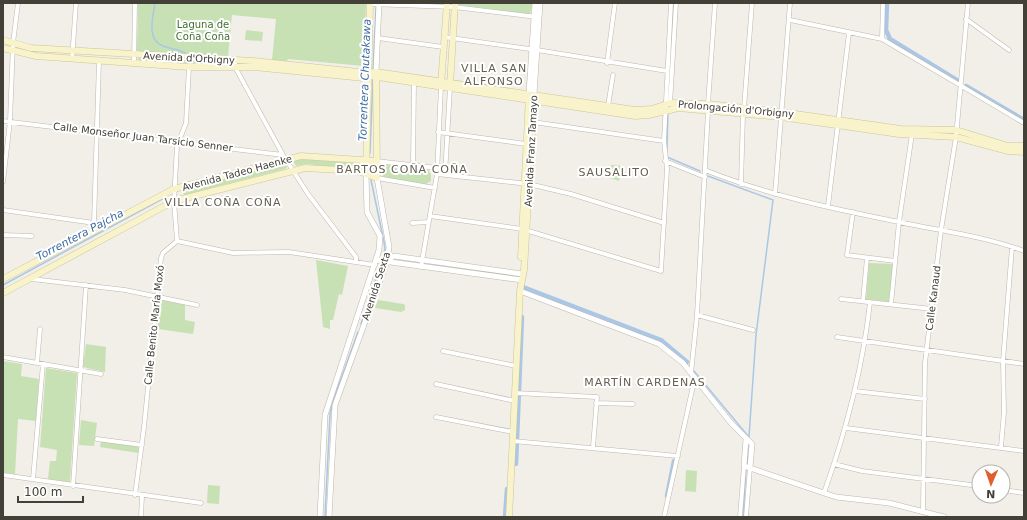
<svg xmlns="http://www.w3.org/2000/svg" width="1027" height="520" font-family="'DejaVu Sans',sans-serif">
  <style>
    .green { fill: #c7e1b4 }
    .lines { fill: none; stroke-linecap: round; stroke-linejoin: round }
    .stream { stroke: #aac7e7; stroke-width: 1.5 }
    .canal { stroke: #aac7e7; stroke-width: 4.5 }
    .minor-casing { stroke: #bcb8ab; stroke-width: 5 }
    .tertiary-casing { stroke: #bcb8ab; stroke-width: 6 }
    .secondary-casing { stroke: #ccc59b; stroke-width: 7 }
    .minor { stroke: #fff; stroke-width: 4 }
    .tertiary { stroke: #fff; stroke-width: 5 }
    .secondary { stroke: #f8f3ca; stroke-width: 6 }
    .labels { text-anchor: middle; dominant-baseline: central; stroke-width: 4; stroke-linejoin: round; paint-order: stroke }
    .park-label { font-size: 10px; fill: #416e31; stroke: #fff }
    .street-label { font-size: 10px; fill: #434037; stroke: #fff }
    .neighbourhood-label { font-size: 11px; letter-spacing: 1px; fill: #655f4f; stroke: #fff }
    .water-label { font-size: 11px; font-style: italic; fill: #3d6ba3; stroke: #fff }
  </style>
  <rect width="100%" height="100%" fill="#f1efe7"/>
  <path class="green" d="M138,3H366L364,66L288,59L287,61L272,60L276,19L232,15L228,57L139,52L137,50Z
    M457,3H533L530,14L459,5Z
    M246,30L263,32L262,41L245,40Z
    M138,58L229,63H187L139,60Z
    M306,158L360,162V170L306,164L296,166L293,161Z
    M284,163L287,167L285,169L184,195L182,190Z
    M386,164L428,170L431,174V181L426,184L384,178L380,170Z
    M611,165L623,166L619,181L607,177Z
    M316,260L348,266L342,295L339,294L333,320H330V329L323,327Z
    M869,263L893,264L889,302L866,299Z
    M159,299L185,305V320L195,322L193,334L158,329Z
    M378,300L403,304L405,305V310L401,312L375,308Z
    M86,344L106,347L105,372L83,367Z
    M3,361L22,364L21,376L39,379L36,421L18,419L15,474L3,473Z
    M46,368L77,373L70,482L48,479L50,461H56L57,450L40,447Z
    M81,420L97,423L94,446L79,445Z
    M101,441L139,447L138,453L100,447Z
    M686,470L697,471L696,492L685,491Z
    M208,485L220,486L219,504L207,503Z"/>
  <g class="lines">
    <path class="stream" d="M155,3C153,17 146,40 163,46C171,49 178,49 185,53
      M373,71L376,8
      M669,83L673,3
      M667,150L668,112
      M370,153L373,78
      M667,157L700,171
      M708,176L773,200L756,335L749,437
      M371,180L384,242L385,249L382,259
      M3,285L164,198
      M361,324L381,263
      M694,371L748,436
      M747,464L748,444
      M325,517L330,415L332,404L358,332
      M743,517L746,469"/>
    <path class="canal" d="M887,3L886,30L890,39L960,82
      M966,86L1024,120
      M523,292V287L661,340L687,362
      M516,464L522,317
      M667,496L674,461
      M505,517L507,489"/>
    <defs>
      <path id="minor" d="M370,4L454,7L537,17
        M966,19L1009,50
        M790,20L882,39L1024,123
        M444,37L537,50L667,71
        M378,38L443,47
        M882,39L883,3
        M72,59L76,3
        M235,60V67L283,155L308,194L356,257V262
        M134,63L135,3
        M607,63L615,3
        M670,104L676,3
        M708,104L715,3
        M608,106L613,75
        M744,108L752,3
        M3,121L283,155
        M533,122L664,141
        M438,132L526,144
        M376,161L446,169
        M665,161L705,177
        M413,165L414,81
        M705,170C767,195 834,209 899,222C941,231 984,236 1024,251
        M437,174L529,184L571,194L664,223
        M445,175L450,87
        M377,178L435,188
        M3,182L10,121L13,43L18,3
        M741,184L743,114
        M775,194L790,3
        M828,206L849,33
        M3,210L94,223
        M853,212L847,255L895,261
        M430,216L522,229L661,271L667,169L664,141L671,3
        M412,223L429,222
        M98,229L94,223L99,61
        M3,235L32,236
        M177,241L233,253L289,252L375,265
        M177,241L174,201L177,146L186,123L189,67
        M421,267L437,174L441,86
        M32,279L125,290L197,305
        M841,299L932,309
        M863,301L867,258
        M891,304L899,222L912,134
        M697,315L753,330
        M837,337L1024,364
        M443,351L516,366
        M3,357L101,374
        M37,363L40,329
        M691,373L697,315L708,111
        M436,384L515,401
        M855,391L925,399
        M515,393L597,397L593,447
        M596,403L633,404
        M436,417L513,432
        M846,428L1024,451
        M97,439L142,445
        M513,441L678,456
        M1001,447L1004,412L1003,361L1012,247
        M834,464L862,471L979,486
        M3,475L201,503
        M33,479L43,364
        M73,486L86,285
        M1003,490L1024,493
        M824,493C846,431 863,368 870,302
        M135,495L144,427L161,258L163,253L177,241
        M923,512L925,363L941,230L956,137L968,3
        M141,517L142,496
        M664,517L695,377
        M740,517L744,466
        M746,517L750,467"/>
      <path id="tertiary" d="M376,72L379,3
        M529,93L535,3
        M534,94L540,3
        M376,260L522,280
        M387,261L394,256L522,274
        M520,291L659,344L683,363L731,423L752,444L750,467
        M746,439L744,466L836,497L889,503L944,517
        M320,517L325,415L379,250L380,236L367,212L366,174
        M329,517L335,405L387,261L389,247L377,178"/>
      <path id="secondary" d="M3,40L31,48L253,61L368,73L376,72L635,110L652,109L670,103L708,104L781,112L901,129L956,130L1008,146H1024
        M3,48L36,56L189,67H253L364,78L371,76L635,116L649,115L678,108L781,117L899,134L956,137L1008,151L1024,152
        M441,85L447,3
        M450,85L455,3
        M366,174L370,3
        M521,257L529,96
        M3,279L174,189L301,156L376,161
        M3,293L174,201L305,168L358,171L377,178L376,73
        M509,517L520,291L524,270L534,98"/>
    </defs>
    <use href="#minor" class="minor-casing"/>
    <use href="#tertiary" class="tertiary-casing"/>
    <use href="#secondary" class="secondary-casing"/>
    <use href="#minor" class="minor"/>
    <use href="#tertiary" class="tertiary"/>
    <use href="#secondary" class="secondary"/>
  </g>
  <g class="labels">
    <g class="park-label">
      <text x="203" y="24">Laguna de<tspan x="203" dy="12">Coña Coña</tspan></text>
    </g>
    <g class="street-label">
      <text transform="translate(189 58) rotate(3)">Avenida d'Orbigny</text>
      <text transform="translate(736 109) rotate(5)">Prolongación d'Orbigny</text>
      <text transform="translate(143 137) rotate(7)">Calle Monseñor Juan Tarsicio Senner</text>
      <text transform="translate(531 151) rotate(-87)">Avenida Franz Tamayo</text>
      <text transform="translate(237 173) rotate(-15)">Avenida Tadeo Haenke</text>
      <text transform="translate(376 286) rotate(-72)">Avenida Sexta</text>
      <text transform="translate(933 298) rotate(-83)">Calle Kanaud</text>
      <text transform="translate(154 325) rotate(-84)">Calle Benito María Moxó</text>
    </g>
    <g class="neighbourhood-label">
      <text x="494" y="68">VILLA SAN<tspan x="494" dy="13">ALFONSO</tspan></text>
      <text x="402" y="169">BARTOS COÑA COÑA</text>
      <text x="614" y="172">SAUSALITO</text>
      <text x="223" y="202">VILLA COÑA COÑA</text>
      <text x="645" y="382">MARTÍN CARDENAS</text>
    </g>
    <g class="water-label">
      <text transform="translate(365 80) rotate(-88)">Torrentera Chutakawa</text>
      <text transform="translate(80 235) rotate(-28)">Torrentera Pajcha</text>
    </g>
  </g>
  <rect width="1027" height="520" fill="none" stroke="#434037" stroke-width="8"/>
  <g transform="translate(991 484) rotate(182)"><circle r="19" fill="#ffffff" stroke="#b4b3af"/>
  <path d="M0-3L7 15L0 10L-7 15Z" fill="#e15f2f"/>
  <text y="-6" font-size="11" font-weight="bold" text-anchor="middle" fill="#434037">N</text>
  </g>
  <path d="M18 496v6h65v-6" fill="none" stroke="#434037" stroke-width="2"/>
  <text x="24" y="496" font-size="12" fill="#434037" stroke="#ffffff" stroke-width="3" paint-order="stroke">100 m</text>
</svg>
